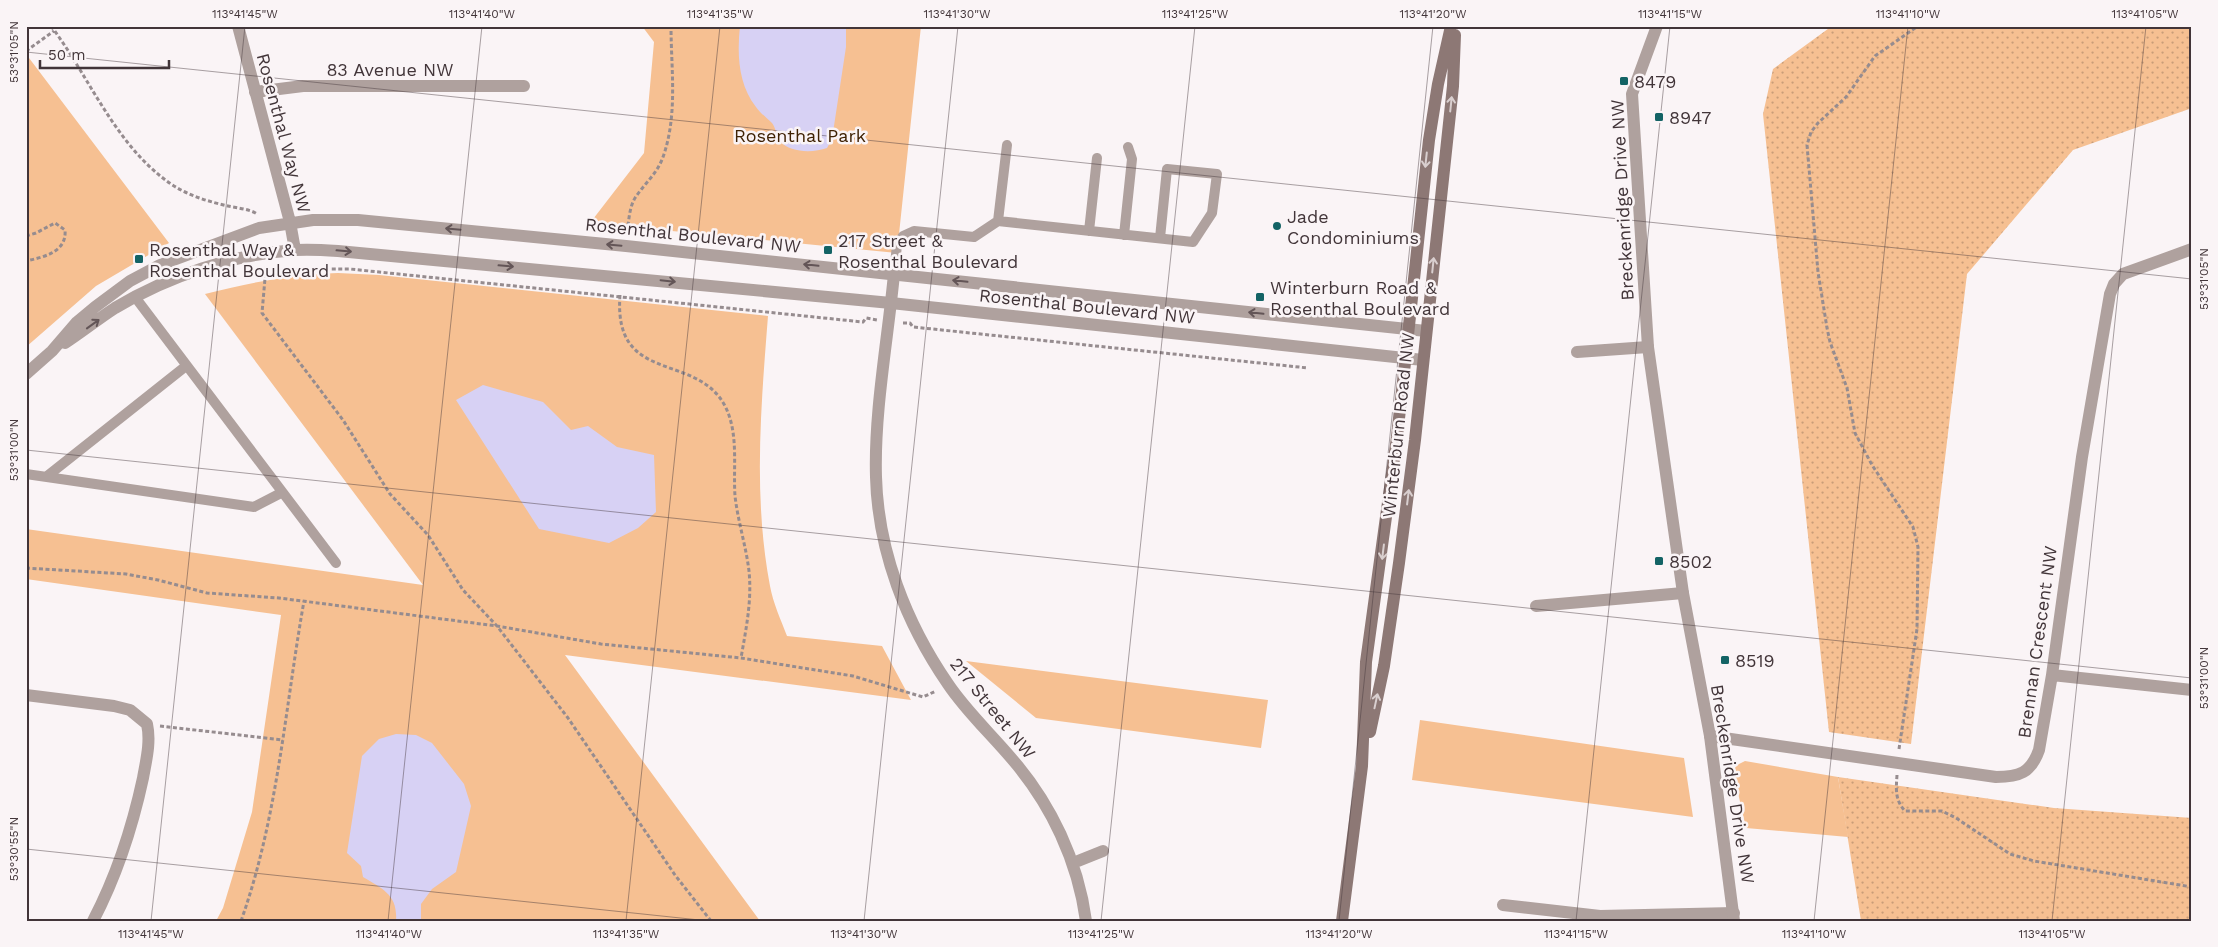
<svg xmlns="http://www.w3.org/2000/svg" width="2218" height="947" font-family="'Work Sans',sans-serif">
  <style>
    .grass { fill: url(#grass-dots) }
    .park { fill: #f6c092 }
    .water { fill: #d7d1f4 }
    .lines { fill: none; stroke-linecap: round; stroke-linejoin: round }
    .path { stroke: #968c8f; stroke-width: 3; stroke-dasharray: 4 2.5; stroke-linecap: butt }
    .service { stroke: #afa19e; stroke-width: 10 }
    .minor { stroke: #afa19e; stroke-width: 12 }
    .tertiary { stroke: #afa19e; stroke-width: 12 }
    .secondary { stroke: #8d7875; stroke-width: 12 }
    .oneway { stroke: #d9cfcf }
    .oneway2 { stroke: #635557 }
    .ticks { fill: none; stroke: #423539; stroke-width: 1; stroke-opacity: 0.45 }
    .poi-dot { fill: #136365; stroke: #faf4f6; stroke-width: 2 }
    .labels { text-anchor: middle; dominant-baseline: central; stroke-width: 5; stroke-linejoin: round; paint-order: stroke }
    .street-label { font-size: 18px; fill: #423539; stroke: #faf4f6 }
    .poi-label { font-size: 18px; fill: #423539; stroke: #faf4f6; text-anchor: start }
    .park-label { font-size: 18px; fill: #3f2204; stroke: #faf4f6 }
    .neatline { fill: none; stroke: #423539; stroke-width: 2 }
    .ticks-label { font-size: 12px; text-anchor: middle; fill: #423539 }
  </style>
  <defs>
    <pattern id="grass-dots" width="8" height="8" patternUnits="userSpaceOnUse" patternTransform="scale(1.25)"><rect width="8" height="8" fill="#f6c092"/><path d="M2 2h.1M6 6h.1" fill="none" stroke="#c99d78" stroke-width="1.8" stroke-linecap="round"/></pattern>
  </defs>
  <rect width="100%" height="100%" fill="#faf4f6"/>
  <path class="grass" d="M1832,26H2192V108L2073,150L1967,274L1911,744L1829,732L1763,114L1773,69Z
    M1838,777L2054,808L2192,818V921H1861Z"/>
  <path class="park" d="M642,26H921L897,253L590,223L644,153L654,42Z
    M26,54L169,243L96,286L26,347Z
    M338,273L379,275L768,316C761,406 753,496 770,586C773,603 781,620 787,636L882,646L911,700L565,655L760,921H216L223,908L252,812L281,615L26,579V529L423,585L205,294C253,282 289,275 338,273Z
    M966,661L1268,700L1261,748L1036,718Z
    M1420,720L1684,758L1693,817L1412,780Z
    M1745,761L1838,777L1848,837L1746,828L1733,771L1737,765Z"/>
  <path class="water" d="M740,26H846V47L832,139L827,148C813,153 790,153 780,141C776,136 776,128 772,123C767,118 760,113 756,107C738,84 737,54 740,26Z
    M483,385L543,402L571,430L588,426L617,447L654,455L656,512L638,528L609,543L539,529L456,400Z
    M396,734L416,735L432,743L464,784L471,806L456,872L432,889L421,904V921H396C398,895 383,889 363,877L361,866L347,853L362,756L379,739Z"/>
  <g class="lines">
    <path class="path" d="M51,26C91,79 116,148 174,186C190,196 210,202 228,206C237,208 250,209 257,214
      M26,51L54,31
      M627,232C629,221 629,208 635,198C644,184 657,174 663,157C678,115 671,69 671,26
      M26,236L36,233L55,223L65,230C67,252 44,257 26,261
      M266,267L262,313L343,420L390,494L428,535L463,590L497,626L568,718L675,875L711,921
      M267,273L301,269H350L863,322L866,318L877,320
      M620,295C613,386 696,351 725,406C739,433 733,467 735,496C738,522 746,546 749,571C752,601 746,629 741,658
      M903,323H910L913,327L1308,368
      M26,568L126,574L158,580L207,593L279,598L497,626L601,644L741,658L853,676L923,697L936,691
      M160,726L283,740
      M1899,749L1917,629L1918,547L1913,527L1872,465L1855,433L1847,388L1830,342L1827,328L1818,272L1807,145L1811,132L1818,123L1846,97L1875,56L1918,26
      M1897,775C1896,790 1895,800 1905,811H1942L1956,818L2010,854L2034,861L2192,887
      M241,921C278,817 285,708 304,601"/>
    <path class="service" d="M998,221L1007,145
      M1089,231L1097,158
      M1124,235L1132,159L1128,147
      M894,274L897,245L903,236L914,231L974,237L998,221L1193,242L1212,213L1217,174L1167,169L1160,238
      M135,297L336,563
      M26,474L254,507L281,493
      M46,477L186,366"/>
    <path class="minor" d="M255,92L303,86H524
      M894,274C888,338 874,412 876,477C878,551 906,623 948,684C966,711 991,734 1012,759C1051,804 1078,861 1086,921
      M1577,352L1648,347
      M1536,606L1683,593
      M2052,675L2192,690
      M26,695L114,706L130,710L147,724C151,742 146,761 143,778C132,829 117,875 93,921
      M1710,736L1996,777C2019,777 2031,773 2039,750L2052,675L2082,457L2110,294L2114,284L2123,274L2192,249
      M1073,863L1103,851
      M1503,905L1600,916L1734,913"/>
    <path class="tertiary" d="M238,26L290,222L295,250
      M1657,26L1632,94L1648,347L1683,593L1710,736L1734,921
      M65,343C82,332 98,319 115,308C168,276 234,254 296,250C310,249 324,250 338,251L891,303L1423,360
      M26,374L52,351L77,322L95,307L130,281L160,265L259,228L313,220H358L626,246L1426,331"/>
    <path class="secondary" d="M1370,732L1384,666L1399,563L1415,440L1453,86L1455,35
      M1342,921L1362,766L1366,662L1397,437L1429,140L1438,84L1451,26"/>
  </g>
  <defs><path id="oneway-shaft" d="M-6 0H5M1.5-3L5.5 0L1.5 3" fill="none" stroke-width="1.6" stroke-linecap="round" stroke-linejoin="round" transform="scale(1.25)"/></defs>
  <g class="oneway">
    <use href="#oneway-shaft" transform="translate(1451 104) rotate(-84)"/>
    <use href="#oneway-shaft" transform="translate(1426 160) rotate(96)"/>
    <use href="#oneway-shaft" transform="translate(1433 265) rotate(-84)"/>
    <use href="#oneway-shaft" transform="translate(1408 497) rotate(-83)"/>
    <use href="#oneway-shaft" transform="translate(1383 552) rotate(97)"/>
    <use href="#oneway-shaft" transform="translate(1376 701) rotate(-78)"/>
  </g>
  <g class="oneway2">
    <use href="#oneway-shaft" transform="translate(453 229) rotate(-175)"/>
    <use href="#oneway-shaft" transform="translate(614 245) rotate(-175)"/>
    <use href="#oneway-shaft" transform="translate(344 251) rotate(5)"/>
    <use href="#oneway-shaft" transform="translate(811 265) rotate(-174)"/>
    <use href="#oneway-shaft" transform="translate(506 266) rotate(5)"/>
    <use href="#oneway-shaft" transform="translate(668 281) rotate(6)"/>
    <use href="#oneway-shaft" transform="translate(960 281) rotate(-174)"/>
    <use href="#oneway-shaft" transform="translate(1256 313) rotate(-174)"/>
    <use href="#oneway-shaft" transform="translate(93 324) rotate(-36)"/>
  </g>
  <path class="ticks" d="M26,52L2192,279M26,450L2192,678M26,849L709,921M151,921L245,26M388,921L482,26M626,921L720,26M864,921L958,26M1101,921L1195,26M1339,921L1433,26M1576,921L1670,26M1814,921L1908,26M2052,921L2146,26"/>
  <g class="poi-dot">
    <rect x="1619" y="76" width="10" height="10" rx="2.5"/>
    <rect x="1654" y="112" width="10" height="10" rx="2.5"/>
    <circle cx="1277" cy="226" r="5"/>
    <rect x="823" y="245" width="10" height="10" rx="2.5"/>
    <rect x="134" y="254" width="10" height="10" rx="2.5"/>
    <rect x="1255" y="292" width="10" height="10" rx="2.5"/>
    <rect x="1654" y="556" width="10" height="10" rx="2.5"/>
    <rect x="1720" y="655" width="10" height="10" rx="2.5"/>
  </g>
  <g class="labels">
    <g class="street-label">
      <text x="390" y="69">83 Avenue NW</text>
      <text transform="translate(284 133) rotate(75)">Rosenthal Way NW</text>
      <text transform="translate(1622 200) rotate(-93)">Breckenridge Drive NW</text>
      <text transform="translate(693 235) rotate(6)">Rosenthal Boulevard NW</text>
      <text transform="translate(1087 306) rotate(6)">Rosenthal Boulevard NW</text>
      <text transform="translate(1398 425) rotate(-84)">Winterburn Road NW</text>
      <text transform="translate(2037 642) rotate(-82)">Brennan Crescent NW</text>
      <text transform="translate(993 708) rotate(51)">217 Street NW</text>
      <text transform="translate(1733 784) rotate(81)">Breckenridge Drive NW</text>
    </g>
    <g class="poi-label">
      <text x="1634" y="81">8479</text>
      <text x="1669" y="117">8947</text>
      <text x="1287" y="216">Jade<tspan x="1287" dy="21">Condominiums</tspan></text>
      <text x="838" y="240">217 Street &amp;<tspan x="838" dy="21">Rosenthal Boulevard</tspan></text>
      <text x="149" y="249">Rosenthal Way &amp;<tspan x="149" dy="21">Rosenthal Boulevard</tspan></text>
      <text x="1270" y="287">Winterburn Road &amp;<tspan x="1270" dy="21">Rosenthal Boulevard</tspan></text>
      <text x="1669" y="561">8502</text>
      <text x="1735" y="660">8519</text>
    </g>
    <g class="park-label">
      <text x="800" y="135">Rosenthal Park</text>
    </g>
  </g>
  <rect width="2218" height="947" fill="none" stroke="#faf4f6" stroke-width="55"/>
  <path d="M40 60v8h129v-8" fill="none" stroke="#423539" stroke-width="2.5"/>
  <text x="48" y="60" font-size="15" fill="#423539" stroke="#faf4f6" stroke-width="4" paint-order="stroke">50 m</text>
  <rect x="28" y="28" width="2162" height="892" class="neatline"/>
  <g class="ticks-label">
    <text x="245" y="18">113°41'45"W</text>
    <text x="482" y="18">113°41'40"W</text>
    <text x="720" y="18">113°41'35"W</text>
    <text x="957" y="18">113°41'30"W</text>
    <text x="1195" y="18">113°41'25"W</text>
    <text x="1433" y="18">113°41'20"W</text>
    <text x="1670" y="18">113°41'15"W</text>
    <text x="1908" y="18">113°41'10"W</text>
    <text x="2145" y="18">113°41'05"W</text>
    <text transform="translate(14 52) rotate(-90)" y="4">53°31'05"N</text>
    <text transform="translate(2204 279) rotate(-90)" y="4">53°31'05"N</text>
    <text transform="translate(14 450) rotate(-90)" y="4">53°31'00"N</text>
    <text transform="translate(2204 678) rotate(-90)" y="4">53°31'00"N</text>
    <text transform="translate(14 849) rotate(-90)" y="4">53°30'55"N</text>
    <text x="151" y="938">113°41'45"W</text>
    <text x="389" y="938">113°41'40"W</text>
    <text x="626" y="938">113°41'35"W</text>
    <text x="864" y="938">113°41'30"W</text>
    <text x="1101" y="938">113°41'25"W</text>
    <text x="1339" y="938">113°41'20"W</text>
    <text x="1576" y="938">113°41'15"W</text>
    <text x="1814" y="938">113°41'10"W</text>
    <text x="2052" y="938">113°41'05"W</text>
  </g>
</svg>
